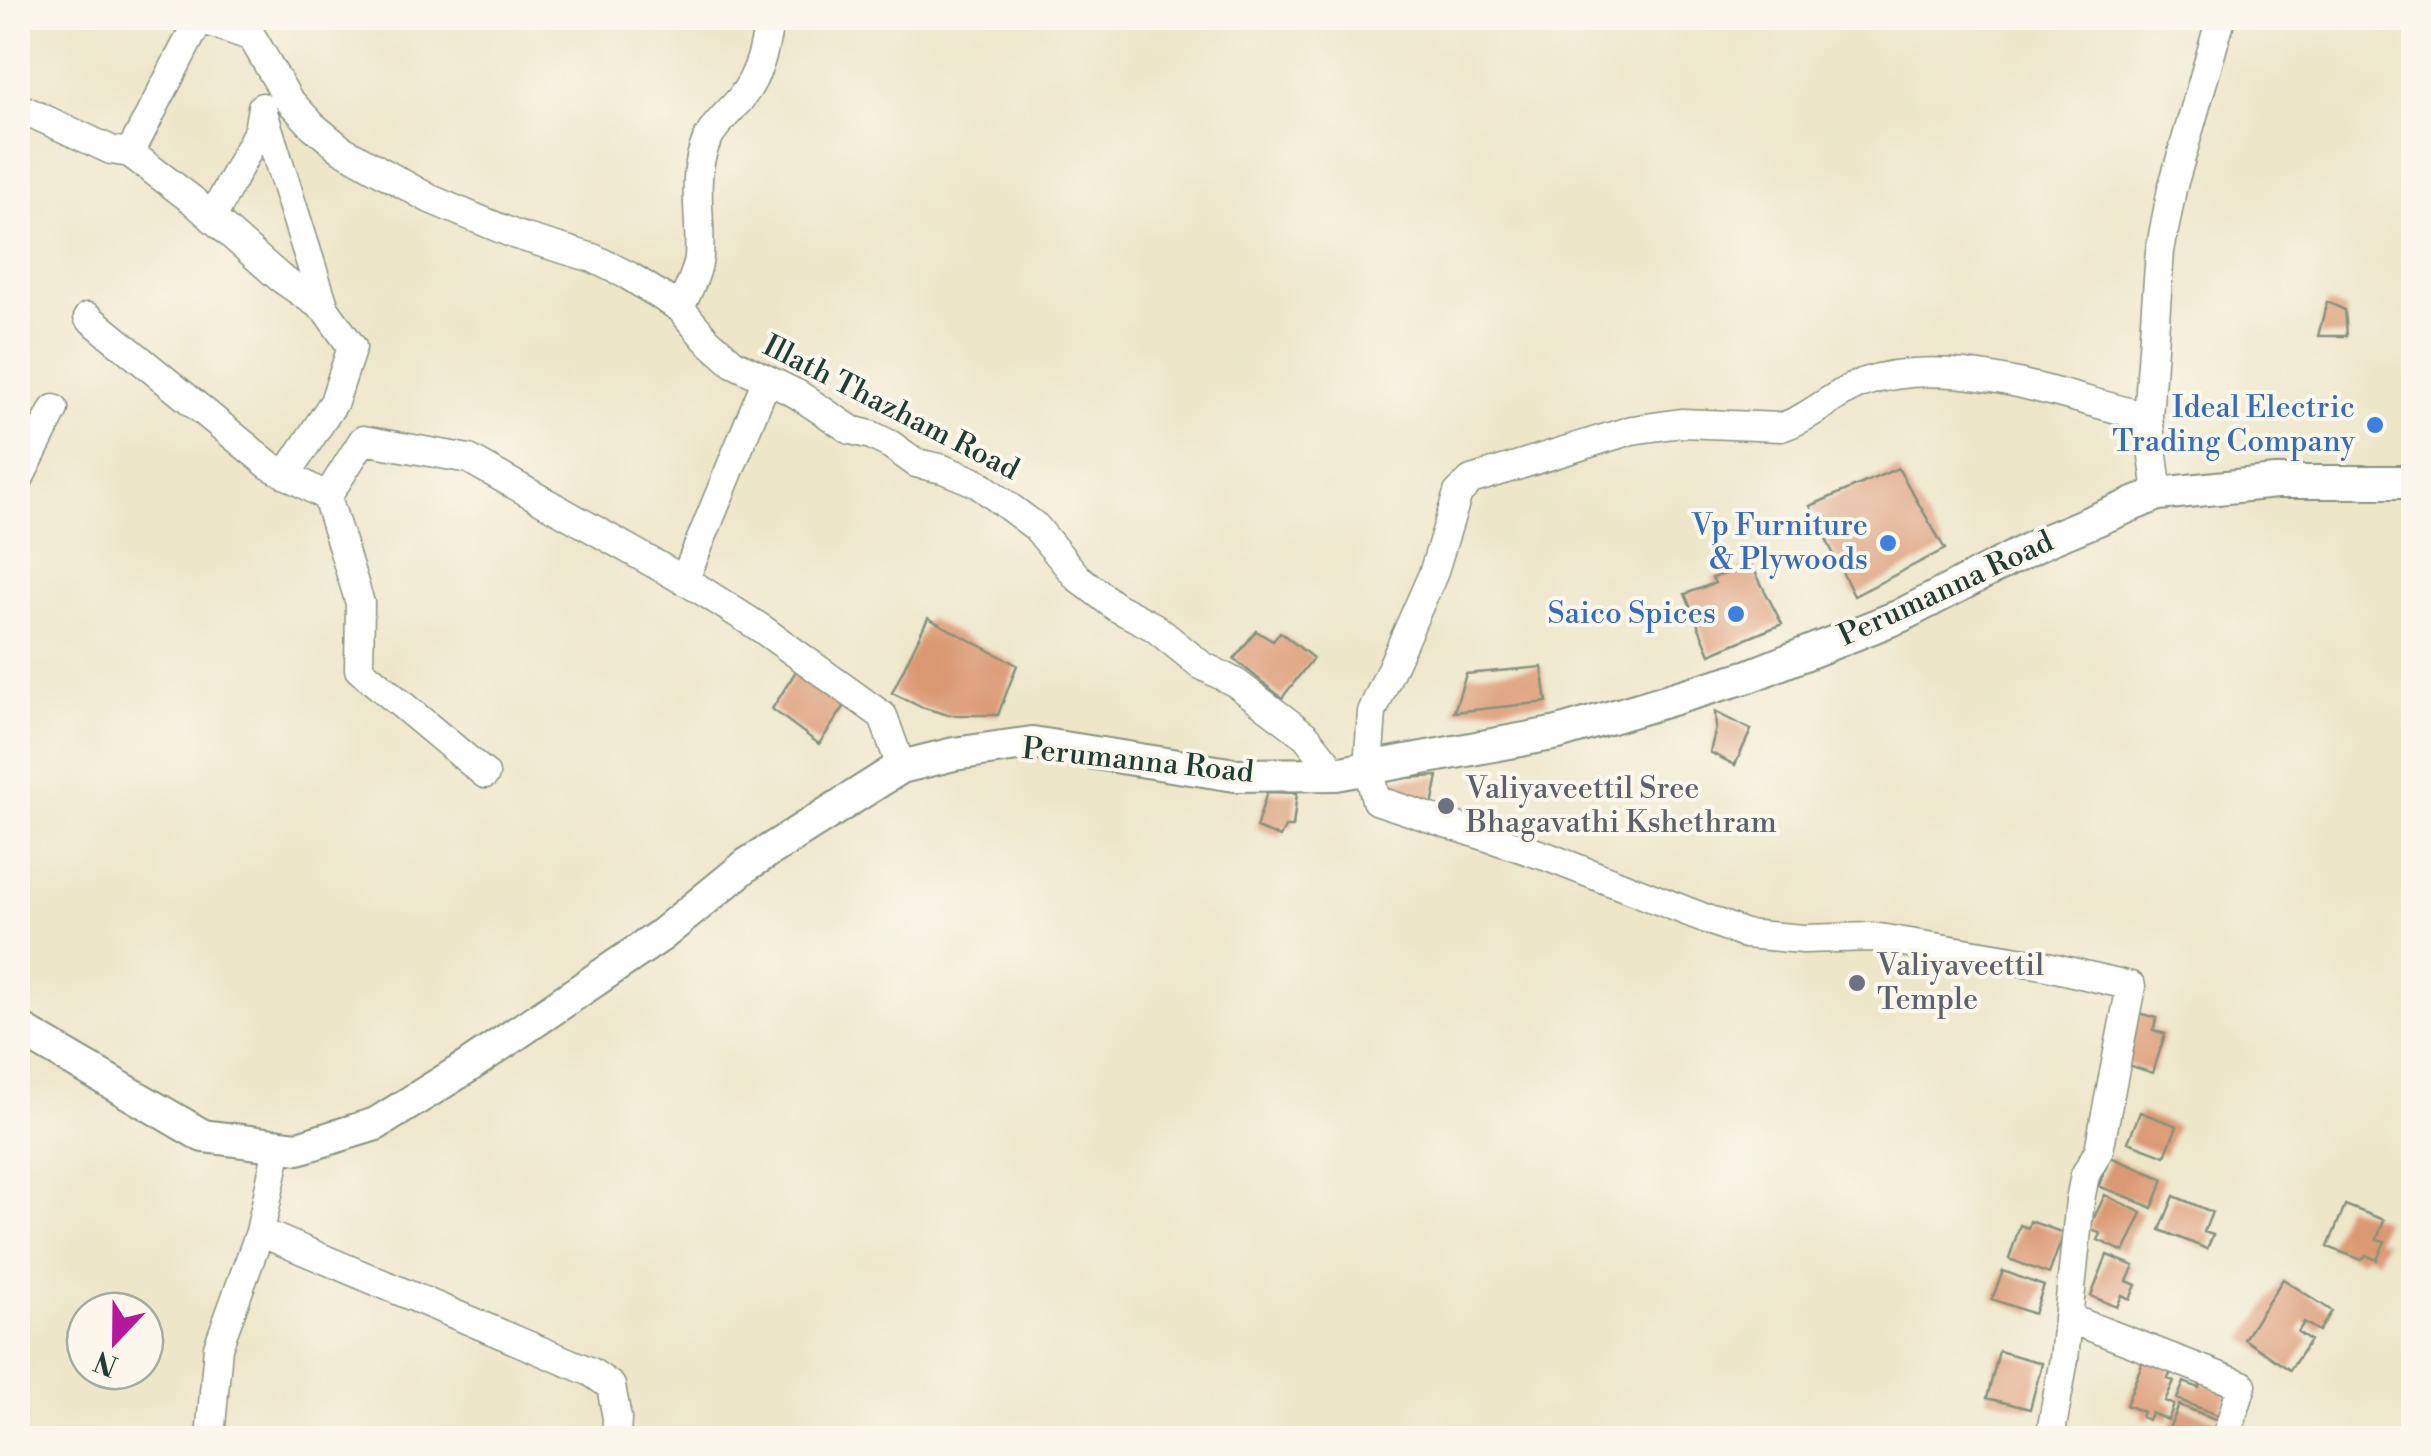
<svg xmlns="http://www.w3.org/2000/svg" width="2431" height="1456" font-family="'Libre Bodoni',serif">
  <style>
    .building { fill: #db9973 }
    .lines { fill: none; stroke-linecap: round; stroke-linejoin: round }
    .minor-casing { stroke: #86927e; stroke-width: 31 }
    .major-casing { stroke: #86927e; stroke-width: 36 }
    .minor { stroke: #fff; stroke-width: 28 }
    .major { stroke: #fff; stroke-width: 32 }
    .shop-dot { fill: #3f7fe0; stroke: #fbf7ec; stroke-width: 4 }
    .worship-dot { fill: #6b7280; stroke: #fbf7ec; stroke-width: 4 }
    .labels { text-anchor: middle; dominant-baseline: central; stroke-width: 8; stroke-linejoin: round; paint-order: stroke }
    .street-label { font-size: 30px; fill: #1f3d34; stroke: #fbf7ec }
    .shop-label { font-size: 30px; fill: #366cbe; stroke: #fbf7ec; text-anchor: end }
    .worship-label { font-size: 30px; fill: #5b616d; stroke: #fbf7ec; text-anchor: start }
  </style>
  <rect width="100%" height="100%" fill="#fbf7ec"/>
  <filter id="ink" filterUnits="userSpaceOnUse"><feTurbulence type="fractalNoise" baseFrequency=".01" numOctaves="2"/><feDisplacementMap in="SourceGraphic" scale="20" xChannelSelector="R" yChannelSelector="G"/><feConvolveMatrix kernelMatrix="1 2 1 2 8 2 1 2 1" color-interpolation-filters="sRGB"/></filter>
  <filter id="wash" filterUnits="userSpaceOnUse"><feTurbulence type="fractalNoise" baseFrequency=".0048" numOctaves="4" result="noise"/><feDisplacementMap in="SourceGraphic" scale="40" xChannelSelector="R" yChannelSelector="G"/><feGaussianBlur stdDeviation="2.25" result="paint"/><feColorMatrix in="noise" values="0 0 0 0 0 0 0 0 0 0 0 0 0 0 0 0 0 1.4 0 .05"/><feComposite in="paint" operator="in"/></filter>
  <g filter="url(#wash)">
    <rect width="100%" height="100%" fill="#ede6c9"/>
    <g id="blocks">
      <path class="building" d="M2327,302L2345,310L2347,336H2318Z
        M1898,468L1945,549L1854,596L1810,506Z
        M1752,566L1782,624L1710,654L1685,594L1715,583L1712,578Z
        M928,618L1017,665L998,715H948L921,707L892,693Z
        M1256,631L1273,641L1280,632L1313,658L1282,698L1234,659Z
        M1542,667L1547,702L1454,712L1466,674Z
        M796,671L846,704L819,744L772,709Z
        M1715,712L1751,730L1735,765L1710,752L1716,728Z
        M1438,776L1430,816L1378,794L1389,779Z
        M1267,792L1297,793L1293,827H1285L1280,837L1256,828Z
        M2138,1013L2157,1018L2153,1030L2165,1034L2153,1073L2122,1063Z
        M2140,1112L2177,1126L2165,1156L2128,1142Z
        M2110,1157L2164,1179L2152,1208L2099,1186Z
        M2105,1195L2142,1213L2124,1252L2098,1240L2101,1234L2089,1228Z
        M2174,1196L2212,1212L2204,1232L2213,1235L2207,1249L2160,1230Z
        M2345,1205L2384,1220L2377,1239L2385,1241L2377,1260L2366,1255L2362,1260L2328,1247Z
        M2030,1221L2064,1233L2049,1274L2009,1259L2020,1225L2028,1228Z
        M2107,1255L2134,1266L2127,1281L2136,1285L2130,1299L2122,1295L2117,1307L2091,1296Z
        M2003,1271L2044,1286L2034,1314L1992,1299Z
        M2283,1279L2332,1311L2319,1331L2304,1322L2298,1332L2310,1340L2290,1370L2244,1339Z
        M1999,1351L2042,1363L2030,1409L1987,1398Z
        M2144,1358L2172,1369L2168,1379L2174,1381L2165,1401L2174,1405L2168,1420L2151,1413L2148,1420L2141,1417L2143,1412L2126,1405Z
        M2201,1381L2229,1392L2219,1416L2177,1399L2184,1382L2199,1388Z
        M2179,1405L2218,1420L2210,1438H2188L2168,1431Z"/>
    </g>
  </g>
  <g filter="url(#ink)">
    <use href="#blocks" fill-opacity="0" stroke="#86927e" stroke-width="2.5"/>
    <g class="lines">
      <defs>
        <path id="minor" d="M198,18L252,37L288,99L313,126L341,149L430,199L516,235L593,258L629,276L680,308L706,339L733,363L797,394L851,430L871,435L891,445L916,463L943,469L977,483L1036,527L1077,577L1116,607L1154,627L1201,665L1236,683L1306,736L1336,774
          M18,107L111,150L130,153L191,199L279,277L325,309L352,347L334,402L286,475
          M262,109L325,309
          M130,153L200,18
          M212,218L258,131L262,107
          M680,308C687,292 697,275 699,257C702,218 690,177 707,140C715,123 730,112 741,98C760,74 765,46 770,18
          M88,317L269,465L327,497
          M18,481L54,409
          M2158,494L2148,417L2160,251L2172,189L2221,18
          M684,581L766,381
          M485,774L359,669L360,603L327,497L363,440L469,459L701,590L762,629L883,716L901,767
          M260,1232L591,1372L611,1386L617,1418L616,1438
          M2068,1318L2242,1385L2226,1438
          M210,1438L218,1347L260,1232L278,1147
          M2050,1438L2064,1359L2080,1200L2085,1175L2099,1150L2131,986L2043,965L1873,937L1803,939L1745,934L1548,857L1376,800L1368,767L1372,712L1433,574L1458,493L1471,480L1632,430L1681,423L1781,427C1811,418 1833,394 1862,383C1952,352 2059,396 2148,417"/>
        <path id="major" d="M18,1028L203,1136L298,1148L376,1124L467,1067L660,936L748,864L901,767L954,754L1032,743L1235,775L1336,774L1558,733L1749,676L1900,616L2043,542L2158,494L2276,482H2414"/>
      </defs>
      <use href="#minor" class="minor-casing"/>
      <use href="#major" class="major-casing"/>
      <use href="#minor" class="minor"/>
      <use href="#major" class="major"/>
    </g>
  </g>
  <g class="shop-dot">
    <circle cx="2375" cy="425" r="10"/>
    <circle cx="1888" cy="543" r="10"/>
    <circle cx="1736" cy="614" r="10"/>
  </g>
  <g class="worship-dot">
    <circle cx="1446" cy="806" r="10"/>
    <circle cx="1857" cy="983" r="10"/>
  </g>
  <g class="labels">
    <g class="street-label">
      <text transform="translate(891 408) rotate(27)">Illath Thazham Road</text>
      <text transform="translate(1946 589) rotate(-25)">Perumanna Road</text>
      <text transform="translate(1138 761) rotate(6)">Perumanna Road</text>
    </g>
    <g class="shop-label">
      <text x="2355" y="408">Ideal Electric<tspan x="2355" dy="34">Trading Company</tspan></text>
      <text x="1868" y="526">Vp Furniture<tspan x="1868" dy="34">&amp; Plywoods</tspan></text>
      <text x="1716" y="614">Saico Spices</text>
    </g>
    <g class="worship-label">
      <text x="1466" y="789">Valiyaveettil Sree<tspan x="1466" dy="34">Bhagavathi Kshethram</tspan></text>
      <text x="1877" y="966">Valiyaveettil<tspan x="1877" dy="34">Temple</tspan></text>
    </g>
  </g>
  <rect width="2431" height="1456" fill="none" stroke="#fbf7ec" stroke-width="60"/>
  <g transform="translate(115 1341) rotate(202)"><circle r="48" fill="#fbf7ec" stroke="#a3ada2" stroke-width="2.5"/>
  <path d="M0-8L18 38L0 25L-18 38Z" fill="#b5179e"/>
  <text y="-15" font-size="28" font-weight="bold" text-anchor="middle" fill="#1f3d34">N</text>
  </g>
</svg>
